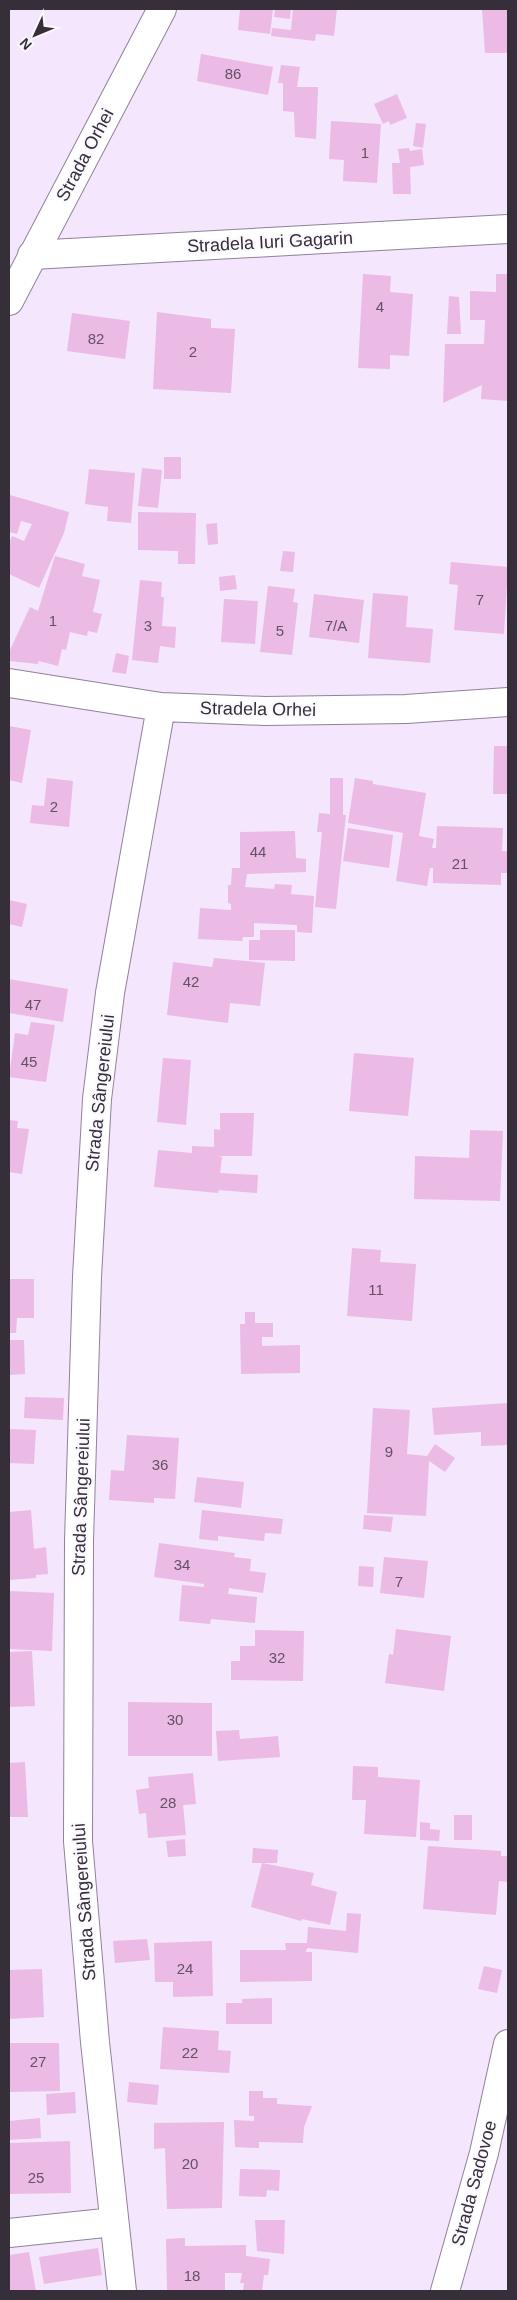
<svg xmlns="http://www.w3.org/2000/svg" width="517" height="2300" font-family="Helvetica,sans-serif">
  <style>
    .building { fill: #ebbae5 }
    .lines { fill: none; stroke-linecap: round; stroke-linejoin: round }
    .minor-casing { stroke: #91819b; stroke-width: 30 }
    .tertiary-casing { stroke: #91819b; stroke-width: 30 }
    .minor { stroke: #fff; stroke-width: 28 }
    .tertiary { stroke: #fff; stroke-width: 28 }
    .labels { text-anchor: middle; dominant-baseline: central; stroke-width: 4.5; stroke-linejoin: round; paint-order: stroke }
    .number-label { font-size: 15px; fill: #635265 }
    .street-label { font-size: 18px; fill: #362f3a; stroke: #fbf8fe }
  </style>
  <rect width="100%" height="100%" fill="#f4e6fd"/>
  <path class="building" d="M240,9H273L270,34L238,30Z
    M275,9H291L290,19L274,17Z
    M293,9H337L334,36L316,34L315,41L271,36L272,28L291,30Z
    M482,9H508V53H485Z
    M201,54L273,67L268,95L197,81Z
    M281,65L300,67L297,87H318L316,139L295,137L294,112L283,111V83H278Z
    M397,94L407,118L390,125L389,121L383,124L374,104Z
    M331,121L381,124L377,183L343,181L344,160L329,159Z
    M416,123L426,124L423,148L413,146Z
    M409,148L410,151L422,149L424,165L410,167L411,194H393L392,163H400L398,149Z
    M363,274L391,276L390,292L413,294L409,356L390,355V369L358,368Z
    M496,274H508V401L481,399L482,385L443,403L445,344H484L485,320H470V291L496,292Z
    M449,296L459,297L461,334H447Z
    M157,312L211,319V328L235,329L231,393L153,389Z
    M72,313L130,321L125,359L67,351Z
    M164,457H181V479H164Z
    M142,468L162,470L158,508L138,506Z
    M89,469L135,473L131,523L107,521L108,507L85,504Z
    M10,495L69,512L64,533L39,588L9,574V543L12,536L24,541L32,524L21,521L17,534L9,532Z
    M138,512L196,513L195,564H178V551L138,550Z
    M217,523L218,544L208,545L206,524Z
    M283,551L295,552L293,572L280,571Z
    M55,556L85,564L82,576L100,580L93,612L102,614L97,633L88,631L87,636L70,632L66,650L62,649L58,666L39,661L38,664L9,661V652L30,607L38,611Z
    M451,562L508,567L504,634L454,630L458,585L449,584Z
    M235,575L237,589L220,591L219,577Z
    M140,580L162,582L161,597H164L162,626L176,627L175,648L160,646L158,663L132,660Z
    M268,586L295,589L293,602L298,603L292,655L260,652Z
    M373,593L408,596L406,627L433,629L430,663L368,658Z
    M314,594L364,600L359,643L309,637Z
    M224,599L258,601L255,644L221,642Z
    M116,653L129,656L126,674L112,672Z
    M9,726L31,730L22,783L9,780Z
    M494,746H508V794H493Z
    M47,778L73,781L69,827L30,823L32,805L44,806Z
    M330,778H343V815H346L336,909L315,907L322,832H317L319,813L330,814Z
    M355,778L373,781V784L426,793L419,836L434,839L432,848H436L437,826L503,828L502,851H508V873H501V885L433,883V868H430L427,886L396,881L403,833L348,823Z
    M348,828L393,835L389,868L343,861Z
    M295,831L296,858L306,859V872L247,874L245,887L274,889L275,884L292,885L291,894L314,896L312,933L297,932V925L254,923V937H243L242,941L198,939L200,908L231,910V904L228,903V885H231L232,868H240V832Z
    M9,900L27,904L22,927L9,924Z
    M260,930H295V961L249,960V940H260Z
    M214,958L265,963L260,1006L230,1003L228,1023L167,1015L173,962L212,967Z
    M9,979L68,989L63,1022L9,1013Z
    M31,1022L55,1025L46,1082L9,1077L15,1033L28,1035Z
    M354,1053L414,1058L408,1116L349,1111Z
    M163,1058L191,1060L186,1125L157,1122Z
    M220,1113H254L252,1156H218L222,1157L220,1173L258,1175L257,1193L219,1190L218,1193L154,1187L158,1150L192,1153V1146L214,1147V1129L220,1130Z
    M9,1120L18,1121L17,1128L29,1129L22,1174L9,1172Z
    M470,1130L503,1131L500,1201L414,1199L415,1156L469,1158Z
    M352,1248L381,1250L380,1262L416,1264L412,1321L347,1316Z
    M9,1279H34V1318H17L16,1333H9Z
    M245,1312H255V1323H273V1337H262V1346L300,1345V1373L241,1374L240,1324H245Z
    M9,1340H24L25,1374L9,1375Z
    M25,1397L64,1398L63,1420L24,1418Z
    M508,1403V1445L481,1446V1432L434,1435L432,1408Z
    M373,1408L410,1410L407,1454L427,1456L435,1444L455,1458L445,1472L429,1461L426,1516L367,1513Z
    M9,1429L36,1430L34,1464L9,1463Z
    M127,1435L179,1438L175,1499L154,1498V1503L109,1500L111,1470L124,1471Z
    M197,1477L244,1482L241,1508L194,1502Z
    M31,1510L34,1549L46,1547L48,1574L36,1575V1578L9,1580V1512Z
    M202,1510L283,1519L281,1534L265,1533L264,1541L218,1536V1541L199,1539Z
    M364,1515L393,1517L391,1532L363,1529Z
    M159,1543L235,1553L234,1557L251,1559L250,1571L266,1573L263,1593L229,1588L228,1594L257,1597L255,1623L211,1619L210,1624L179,1621L182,1585L204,1587V1584L154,1577Z
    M384,1557L428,1561L424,1598L380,1593Z
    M359,1566L374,1567L373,1587L358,1586Z
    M9,1591L54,1593L52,1651L9,1649Z
    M396,1629L451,1636L444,1691L385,1683L389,1654L393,1655Z
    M255,1630L304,1631L303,1681L231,1680V1661H240V1646H255Z
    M32,1651L35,1706L9,1707V1652Z
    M128,1702L212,1703V1756H128Z
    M239,1730L240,1739L278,1736L280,1757L218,1761L216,1731Z
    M25,1762L28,1817H9V1763Z
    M353,1766L378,1767V1777L420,1780L416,1837L364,1834L366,1800H352Z
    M193,1773L196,1804L183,1805L186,1835L148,1838L146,1813L139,1814L136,1790L149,1788L148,1777Z
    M454,1815H472V1840H454Z
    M420,1822L430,1823V1829L440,1830L439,1841L420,1840Z
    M185,1839L186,1856L168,1857L166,1841Z
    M428,1846L501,1851V1856H508V1882L499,1881L496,1915L423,1909Z
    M253,1848L278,1850L277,1863H252Z
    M262,1863L314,1873L311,1885L337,1892L330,1925L302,1919L301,1921L251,1907Z
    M347,1913L361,1914L358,1953L307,1948L306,1952H312V1981L240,1982V1950H286L285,1943H307L308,1927L346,1931Z
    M147,1939L150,1960L115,1963L113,1941Z
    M212,1941L213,1996L173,1997V1982H155L154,1943Z
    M484,1966L502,1970L497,1993L478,1989Z
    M42,1969L44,2017L9,2019V1970Z
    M272,1998V2024H226V2003H242V1999Z
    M163,2027L219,2031L218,2050L231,2051L229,2073L160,2069Z
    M9,2043H59L60,2091L9,2092Z
    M129,2082L159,2085L157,2105L127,2102Z
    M249,2091H263V2098H277V2104L312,2106L304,2127L303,2143L259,2142V2148L235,2147L234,2120L254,2121V2116H249Z
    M75,2092L76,2113L47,2115L46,2094Z
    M40,2118L41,2138L9,2140V2121Z
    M224,2122L222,2208L167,2209L165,2148L154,2149V2123Z
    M70,2141L71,2193L9,2194V2143Z
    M240,2169L280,2170L279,2191L267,2190L266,2197L239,2196Z
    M255,2220H285L284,2254L257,2251Z
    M185,2238V2246L246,2245V2256L270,2259L268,2275H264L262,2291H243L244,2283H240L242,2273H225V2291H167L166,2239Z
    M98,2248L102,2275L44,2284L39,2257Z
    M29,2252L36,2291H9V2255Z"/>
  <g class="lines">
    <defs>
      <path id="minor" d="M32,255L508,229
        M9,683L161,707L265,711L406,709L508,702
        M9,2233L114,2222
        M122,2291L95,2042L78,1841L79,1541L87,1277L97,1099L110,993L161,707
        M445,2291L484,2153L508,2044"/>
      <path id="tertiary" d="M9,301L162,9"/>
    </defs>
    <use href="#minor" class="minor-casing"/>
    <use href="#tertiary" class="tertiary-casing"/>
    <use href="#minor" class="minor"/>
    <use href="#tertiary" class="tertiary"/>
  </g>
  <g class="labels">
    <g class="number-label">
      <text x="233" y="73">86</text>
      <text x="365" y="152">1</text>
      <text x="380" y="306">4</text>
      <text x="96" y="338">82</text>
      <text x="193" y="351">2</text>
      <text x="480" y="599">7</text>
      <text x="53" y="620">1</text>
      <text x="148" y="625">3</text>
      <text x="336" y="625">7/A</text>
      <text x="280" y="630">5</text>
      <text x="54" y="806">2</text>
      <text x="258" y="851">44</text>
      <text x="460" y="863">21</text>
      <text x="191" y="981">42</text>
      <text x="33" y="1004">47</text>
      <text x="29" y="1061">45</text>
      <text x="376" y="1289">11</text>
      <text x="389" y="1451">9</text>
      <text x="160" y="1464">36</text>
      <text x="182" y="1564">34</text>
      <text x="399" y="1581">7</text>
      <text x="277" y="1657">32</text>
      <text x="175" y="1719">30</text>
      <text x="168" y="1802">28</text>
      <text x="185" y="1968">24</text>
      <text x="190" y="2052">22</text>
      <text x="38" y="2061">27</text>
      <text x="190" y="2163">20</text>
      <text x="36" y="2177">25</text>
      <text x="192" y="2275">18</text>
    </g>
    <g class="street-label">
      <text transform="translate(85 155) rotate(-62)">Strada Orhei</text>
      <text transform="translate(270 242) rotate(-3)">Stradela Iuri Gagarin</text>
      <text transform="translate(258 709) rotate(1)">Stradela Orhei</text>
      <text transform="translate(100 1093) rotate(-84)">Strada Sângereiului</text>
      <text transform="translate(81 1497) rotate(-88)">Strada Sângereiului</text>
      <text transform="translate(84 1902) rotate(-94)">Strada Sângereiului</text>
      <text transform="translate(474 2183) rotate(-75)">Strada Sadovoe</text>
    </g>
  </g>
  <rect width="517" height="2300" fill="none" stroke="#362f3a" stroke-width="20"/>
  <g transform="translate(35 35) rotate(226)" stroke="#fbf8fe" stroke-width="4" paint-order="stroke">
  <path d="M0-4L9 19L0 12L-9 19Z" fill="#362f3a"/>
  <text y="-8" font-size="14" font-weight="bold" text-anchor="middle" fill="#362f3a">N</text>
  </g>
</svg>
